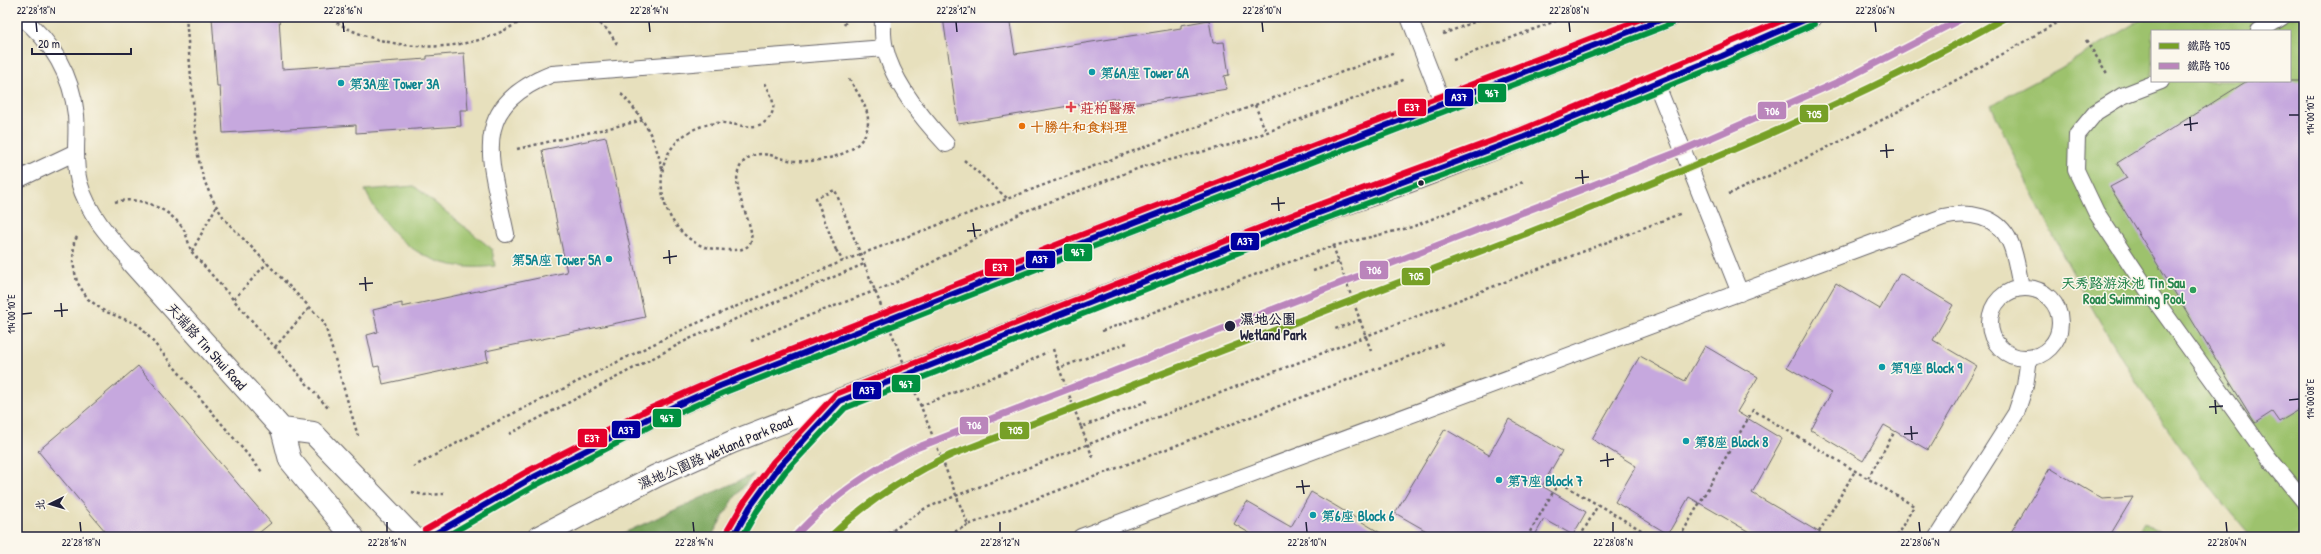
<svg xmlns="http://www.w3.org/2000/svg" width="2321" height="554" font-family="'Patrick Hand','LXGW WenKai TC',sans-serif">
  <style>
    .green { fill: #9dc26d; stroke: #607254; fill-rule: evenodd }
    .forest { fill: #7ea860; stroke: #50654e }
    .building { fill: #c6a8de }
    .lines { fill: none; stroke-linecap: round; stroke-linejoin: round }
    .service-casing { stroke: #676468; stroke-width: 18 }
    .minor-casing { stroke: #676468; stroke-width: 24 }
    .primary-casing { stroke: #676468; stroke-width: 24 }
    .path { stroke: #676468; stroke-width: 2.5; stroke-dasharray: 3 3; stroke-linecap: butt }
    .service { stroke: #fff; stroke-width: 16 }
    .minor { stroke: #fff; stroke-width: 22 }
    .primary { stroke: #fff; stroke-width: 22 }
    .path-bridge { stroke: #676468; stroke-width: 2.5; stroke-dasharray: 3 3; stroke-linecap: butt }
    .bus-1-casing { stroke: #fbf7ec; stroke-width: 9 }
    .bus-2-casing { stroke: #fbf7ec; stroke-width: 9 }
    .bus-3-casing { stroke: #fbf7ec; stroke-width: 9 }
    .bus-1 { stroke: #0000a0; stroke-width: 6 }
    .bus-2 { stroke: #009140; stroke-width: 6 }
    .bus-3 { stroke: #e4002b; stroke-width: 6 }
    .rail-1-casing { stroke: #fbf7ec; stroke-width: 10 }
    .rail-2-casing { stroke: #fbf7ec; stroke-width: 10 }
    .rail-1 { stroke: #77a027; stroke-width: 7 }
    .rail-2 { stroke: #ba85bb; stroke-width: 7 }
    .ticks { fill: none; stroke: #22223b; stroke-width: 1.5 }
    .culture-dot { fill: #0f9aa8; stroke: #fbf7ec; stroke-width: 1.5 }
    .health-dot { fill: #e0444e; stroke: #fbf7ec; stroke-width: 1.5 }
    .food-dot { fill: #e8710a; stroke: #fbf7ec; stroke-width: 1.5 }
    .bus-dot { fill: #22223b; stroke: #fbf7ec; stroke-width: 1.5 }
    .leisure-dot { fill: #2e9e5b; stroke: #fbf7ec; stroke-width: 1.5 }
    .labels { text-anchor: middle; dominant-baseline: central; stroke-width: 3; stroke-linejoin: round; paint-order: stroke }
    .culture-label { font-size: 14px; font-weight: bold; fill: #0d838f; stroke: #fbf7ec; text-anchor: start }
    .health-label { font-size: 14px; font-weight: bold; fill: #be3a42; stroke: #fbf7ec; text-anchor: start }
    .food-label { font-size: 14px; font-weight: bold; fill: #c56008; stroke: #fbf7ec; text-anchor: start }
    .leisure-label { font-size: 14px; font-weight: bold; fill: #27864d; stroke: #fbf7ec; text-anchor: end }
    .stop-label { font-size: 14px; font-weight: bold; fill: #22223b; stroke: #fbf7ec; text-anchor: start }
    .street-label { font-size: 14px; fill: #22223b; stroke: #fbf7ec }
    .line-badge { stroke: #fbf7ec; stroke-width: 1.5 }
    .badge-label { font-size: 11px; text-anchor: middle; font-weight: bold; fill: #fff }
    .neatline { fill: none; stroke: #22223b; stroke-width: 1.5 }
    .ticks-label { font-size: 10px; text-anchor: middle; fill: #22223b }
  </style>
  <rect width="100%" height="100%" fill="#fbf7ec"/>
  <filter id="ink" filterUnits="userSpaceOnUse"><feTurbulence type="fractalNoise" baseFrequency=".025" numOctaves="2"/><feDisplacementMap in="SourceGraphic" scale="8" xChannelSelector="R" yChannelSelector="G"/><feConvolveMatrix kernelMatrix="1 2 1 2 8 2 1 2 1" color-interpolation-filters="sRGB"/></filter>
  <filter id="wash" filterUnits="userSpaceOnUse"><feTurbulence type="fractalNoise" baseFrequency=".012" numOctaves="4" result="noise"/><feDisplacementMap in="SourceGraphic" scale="16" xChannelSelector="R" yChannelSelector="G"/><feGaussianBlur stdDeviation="0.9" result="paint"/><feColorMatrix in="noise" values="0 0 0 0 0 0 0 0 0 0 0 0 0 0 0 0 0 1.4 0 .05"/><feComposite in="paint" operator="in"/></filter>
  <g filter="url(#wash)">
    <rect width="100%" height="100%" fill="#e7e0bd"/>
    <path class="green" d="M2145,17H2304V537H2251C2141,410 2059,258 1991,105L2059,69ZM2152,31H2290V81H2152Z
      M414,186L492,249L495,266C434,274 391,244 365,190Z
      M2144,522L2167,537H2135Z"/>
    <path class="forest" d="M754,474L735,497L711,537H615Z"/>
    <g id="blocks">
      <path class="building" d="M212,17H279L282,69L427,59V56L464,53L468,110H460L461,126L356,133V125L223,133L220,86H217Z
        M943,17H1009L1015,54L1181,28V25L1209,20L1213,43L1224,42L1229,75L1224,76L1227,89L1120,106L1119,98L958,124Z
        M2247,81H2304V407L2279,422L2272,412L2255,423L2110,187L2127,178L2117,163Z
        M606,137L645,317L486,351L488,361L383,384L379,366L374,367L367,335L378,332L373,310L402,303V307L567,272L542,150Z
        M1900,273L1953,305L1933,340L1977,366L1928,450L1884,425L1863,461L1811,430L1831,393L1787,367L1836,283L1880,309Z
        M1705,346L1758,377L1737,412L1782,439L1752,493L1827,537H1758L1689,497L1668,534L1615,502L1636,466L1592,439L1605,416L1640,356L1685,381Z
        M138,366L271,523L254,537H110L38,451Z
        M1509,419L1562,451L1542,486L1586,512L1573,535L1544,519L1534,537H1437L1395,513L1445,429L1489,455Z
        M2050,468L2102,499L2133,497L2109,537H2008Z
        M1311,492L1334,505L1387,537H1256L1234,524L1247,502L1291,527Z"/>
    </g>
  </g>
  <g filter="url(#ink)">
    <use href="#blocks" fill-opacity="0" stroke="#676468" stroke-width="1"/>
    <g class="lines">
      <defs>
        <path id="service" d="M21,17C52,41 72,76 76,115C78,138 73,159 79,182C88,214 110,238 132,262
          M883,17C883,27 882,38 885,48C893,83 922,118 946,144
          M1409,17L1443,104
          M2259,31L2282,17
          M2161,81L2122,96L2096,112L2077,135L2076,170L2096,212L2147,289L2268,457L2304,501
          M1656,83L1740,293
          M17,180L76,152
          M506,234C492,163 465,108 552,74L885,48
          M1990 323a35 35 0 1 1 70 0a35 35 0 1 1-70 0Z
          M1081,537L1943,217C1968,211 1998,215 2010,242C2016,255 2018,273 2021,287
          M1937,537L2016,413L2025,386L2029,358"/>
        <path id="minor" d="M132,262L282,429L290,460L353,537
          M282,429L313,433L413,537"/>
        <path id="primary" d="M429,537L530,479L655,415L720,386L1089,240L1668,17
          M539,537L656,476L732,442L1300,220L1407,182L1524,137L1722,56L1811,17
          M733,537L750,507L779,467L836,404"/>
      </defs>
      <use href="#service" class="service-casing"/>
      <use href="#minor" class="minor-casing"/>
      <use href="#primary" class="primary-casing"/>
      <path class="path" d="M186,17L197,149C201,177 210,199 227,222L324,322L358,436
        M326,17C335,21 344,27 353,31C396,49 448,52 491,36C505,31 517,23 530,17
        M590,17L608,30L617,44
        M844,25L849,17
        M1443,34L1487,17
        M2086,40L2108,75
        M1453,60L1566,17
        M765,83C772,96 779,110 766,121C753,133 731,121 716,123C671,129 651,168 667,210C674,226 686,239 702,246C713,250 723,250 735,250C781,248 712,183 748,158C764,148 779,160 795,161C821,163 869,154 868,120C868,106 855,89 848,77
        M621,94C643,116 655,138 662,169
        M1255,105L1266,132
        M517,149L644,120
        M964,160L1008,199
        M1729,194C1845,142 1957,82 2066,17
        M115,202C139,195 171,209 184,230C187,236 189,245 191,251L328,408
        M77,237L74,242L73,263L77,282L88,299L104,311L139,325L263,473
        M1333,246L1360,320L1335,329
        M836,250L843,261
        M192,251L216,207
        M1313,271L1339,262
        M234,299L267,263
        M1360,320L1371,351
        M1102,331L1333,246L1412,227L1523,182
        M751,341L800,319L893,284L1023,212L1142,167L1241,142L1406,79
        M1127,343L1059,368L1081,427L1150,400
        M275,347L310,307
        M1053,349L1059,368
        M920,406L1016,368L1047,352
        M1081,427L1093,458
        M509,434L689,339L864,264
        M413,467L496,422L688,327L843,261L1395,52
        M1868,478L1895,431
        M412,492L424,495L444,494
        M1819,532L1855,471
        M303,534L314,536
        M883,537L924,509L953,497L1682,213
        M944,537L968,525
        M1527,537L1559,482L1653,537
        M1580,537L1598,505
        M1680,537L1753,410L1914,506L1896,537"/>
      <use href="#service" class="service"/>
      <use href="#minor" class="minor"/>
      <use href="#primary" class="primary"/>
      <path class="path-bridge" d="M836,250L816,198L835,190L968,525L1444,343"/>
      <defs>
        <path id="bus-1" d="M429,537L530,479L655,415L720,386L1089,240L1668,17
          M733,537L750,507L779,467L840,401L1300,220L1524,137L1722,56L1811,17"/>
        <path id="bus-2" d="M445,537L534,486L658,422L723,393L1092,247L1671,24
          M742,537L757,511L785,472L845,408L1303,227L1527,144L1725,63L1814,24"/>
        <path id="bus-3" d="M425,530L526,472L651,408L717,379L1086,233L1646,17
          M726,533L744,502L773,462L836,394L1297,213L1521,130L1791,17"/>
      </defs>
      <use href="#bus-1" class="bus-1-casing"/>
      <use href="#bus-2" class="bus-2-casing"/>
      <use href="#bus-3" class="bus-3-casing"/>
      <use href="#bus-1" class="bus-1"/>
      <use href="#bus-2" class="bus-2"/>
      <use href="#bus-3" class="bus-3"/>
      <defs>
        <path id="rail-1" d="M830,537C866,502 906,476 951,455C1144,380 1337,307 1530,232C1692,168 1854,103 2006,17"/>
        <path id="rail-2" d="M794,537C828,500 866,473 911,450L1683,150L1847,78L1965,17"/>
      </defs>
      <use href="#rail-1" class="rail-1-casing"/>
      <use href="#rail-2" class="rail-2-casing"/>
      <use href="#rail-1" class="rail-1"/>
      <use href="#rail-2" class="rail-2"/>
    </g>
  </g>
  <path class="ticks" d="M36,22L37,32M343,22L344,32M649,22L650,32M956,22L957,32M1262,22L1263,32M1569,22L1570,32M1875,22L1876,32M2289,115H2299M2190,117L2191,131M2184,125L2198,123M1886,144L1887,158M1880,151L1894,150M1582,170L1583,184M1575,178L1589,177M1278,197L1279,211M1271,204L1285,203M973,223L975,237M967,231L981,230M669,250L670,264M663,258L677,256M365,277L366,291M359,284L373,283M61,303L62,317M54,311L68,310M22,314L32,313M2215,400L2216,414M2289,400L2299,399M2209,407L2223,406M1911,426L1912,440M1904,434L1918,433M1607,453L1608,467M1600,461L1614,459M1302,480L1304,494M1296,487L1310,486M80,522L81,532M387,522V532M693,522L694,532M1000,522V532M1306,522L1307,532M1613,522V532M1919,522L1920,532M2226,522L2227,532"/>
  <g class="culture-dot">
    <circle cx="1092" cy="72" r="4"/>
    <circle cx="341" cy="83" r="4"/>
    <circle cx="609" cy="259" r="4"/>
    <circle cx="1882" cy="367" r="4"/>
    <circle cx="1686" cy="441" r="4"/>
    <circle cx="1499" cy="480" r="4"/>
    <circle cx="1313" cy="515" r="4"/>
  </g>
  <path class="health-dot" d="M1069 101h4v4h4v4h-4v4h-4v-4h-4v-4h4z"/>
  <circle class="food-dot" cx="1022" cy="126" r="4"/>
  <g class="bus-dot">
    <circle cx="1421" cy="183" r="3.5"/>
    <circle cx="1230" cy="326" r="6"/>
  </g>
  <circle class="leisure-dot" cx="2193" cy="290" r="4"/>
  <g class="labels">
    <g class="culture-label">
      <text x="1100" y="72">第6A座 Tower 6A</text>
      <text x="349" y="83">第3A座 Tower 3A</text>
      <text x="601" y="259" text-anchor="end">第5A座 Tower 5A</text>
      <text x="1890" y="367">第9座 Block 9</text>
      <text x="1694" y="441">第8座 Block 8</text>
      <text x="1507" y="480">第7座 Block 7</text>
      <text x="1321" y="515">第6座 Block 6</text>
    </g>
    <g class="health-label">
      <text x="1080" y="107">莊柏醫療</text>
    </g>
    <g class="food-label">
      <text x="1030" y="126">十勝牛和食料理</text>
    </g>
    <g class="leisure-label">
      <text x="2185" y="282">天秀路游泳池 Tin Sau<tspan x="2185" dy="16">Road Swimming Pool</tspan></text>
    </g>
    <g class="stop-label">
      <text x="1240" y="318">濕地公園<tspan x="1240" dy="16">Wetland Park</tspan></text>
    </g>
    <g class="street-label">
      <text transform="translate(207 346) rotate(48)">天瑞路 Tin Shui Road</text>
      <text transform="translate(715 452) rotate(-23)">濕地公園路 Wetland Park Road</text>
    </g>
  </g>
  <g class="line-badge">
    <rect x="1477" y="83" width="30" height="20" rx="4" fill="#009140"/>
    <rect x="1444" y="88" width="30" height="19" rx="4" fill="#0000a0"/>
    <rect x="1397" y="98" width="30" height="19" rx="4" fill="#e4002b"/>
    <rect x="1757" y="101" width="30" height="19" rx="4" fill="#ba85bb"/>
    <rect x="1799" y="104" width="30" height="19" rx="4" fill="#77a027"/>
    <rect x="1230" y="232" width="30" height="19" rx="4" fill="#0000a0"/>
    <rect x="1063" y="243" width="30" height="19" rx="4" fill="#009140"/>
    <rect x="1025" y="250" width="31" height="19" rx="4" fill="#0000a0"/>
    <rect x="984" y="258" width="31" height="19" rx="4" fill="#e4002b"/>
    <rect x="1359" y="260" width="30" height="20" rx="4" fill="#ba85bb"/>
    <rect x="1401" y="267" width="30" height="19" rx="4" fill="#77a027"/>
    <rect x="891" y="374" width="30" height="19" rx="4" fill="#009140"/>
    <rect x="852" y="381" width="30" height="19" rx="4" fill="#0000a0"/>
    <rect x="652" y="408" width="30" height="20" rx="4" fill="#009140"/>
    <rect x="959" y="416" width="30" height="19" rx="4" fill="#ba85bb"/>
    <rect x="611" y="420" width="30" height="19" rx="4" fill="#0000a0"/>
    <rect x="999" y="421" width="31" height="19" rx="4" fill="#77a027"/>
    <rect x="577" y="428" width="31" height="20" rx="4" fill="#e4002b"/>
  </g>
  <g class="badge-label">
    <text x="1492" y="97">967</text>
    <text x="1459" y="101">A37</text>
    <text x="1412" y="111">E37</text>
    <text x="1772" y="115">706</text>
    <text x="1814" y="118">705</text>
    <text x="1245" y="245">A37</text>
    <text x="1078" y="256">967</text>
    <text x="1040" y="263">A37</text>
    <text x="1000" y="271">E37</text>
    <text x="1374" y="274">706</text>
    <text x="1416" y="280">705</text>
    <text x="906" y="388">967</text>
    <text x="867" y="394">A37</text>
    <text x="667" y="422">967</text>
    <text x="974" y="429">706</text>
    <text x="626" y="434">A37</text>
    <text x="1015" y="434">705</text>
    <text x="592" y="442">E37</text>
  </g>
  <rect width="2321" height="554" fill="none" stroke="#fbf7ec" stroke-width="44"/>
  <rect x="2151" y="30" width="140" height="52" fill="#fbf7ec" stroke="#a4a2a5"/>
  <rect x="2159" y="43" width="20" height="6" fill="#77a027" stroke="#a4a2a5"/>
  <text x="2187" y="50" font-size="12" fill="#22223b">鐵路 705</text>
  <rect x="2159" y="63" width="20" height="6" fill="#ba85bb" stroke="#a4a2a5"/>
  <text x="2187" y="70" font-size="12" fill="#22223b">鐵路 706</text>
  <g transform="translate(50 504) rotate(265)" stroke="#fbf7ec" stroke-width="3" paint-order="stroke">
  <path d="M0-3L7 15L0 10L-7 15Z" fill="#22223b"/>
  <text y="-6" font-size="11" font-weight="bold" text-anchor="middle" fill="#22223b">北</text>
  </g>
  <path d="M32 48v6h99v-6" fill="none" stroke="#22223b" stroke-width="2"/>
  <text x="38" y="48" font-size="12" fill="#22223b" stroke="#fbf7ec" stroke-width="3" paint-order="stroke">20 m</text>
  <rect x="22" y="22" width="2277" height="510" class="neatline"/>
  <g class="ticks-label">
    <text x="36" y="14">22°28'18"N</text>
    <text x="343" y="14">22°28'16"N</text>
    <text x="649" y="14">22°28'14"N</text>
    <text x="956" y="14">22°28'12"N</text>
    <text x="1262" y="14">22°28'10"N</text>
    <text x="1569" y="14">22°28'08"N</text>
    <text x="1875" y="14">22°28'06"N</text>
    <text transform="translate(2310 115) rotate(-90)" y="4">114°00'10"E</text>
    <text transform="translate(11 314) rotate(-90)" y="4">114°00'10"E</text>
    <text transform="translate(2310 399) rotate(-90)" y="4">114°00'08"E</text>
    <text x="81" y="546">22°28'18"N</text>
    <text x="387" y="546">22°28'16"N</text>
    <text x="694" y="546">22°28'14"N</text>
    <text x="1000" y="546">22°28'12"N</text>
    <text x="1307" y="546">22°28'10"N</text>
    <text x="1613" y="546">22°28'08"N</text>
    <text x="1920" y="546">22°28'06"N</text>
    <text x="2227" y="546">22°28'04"N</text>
  </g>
</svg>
